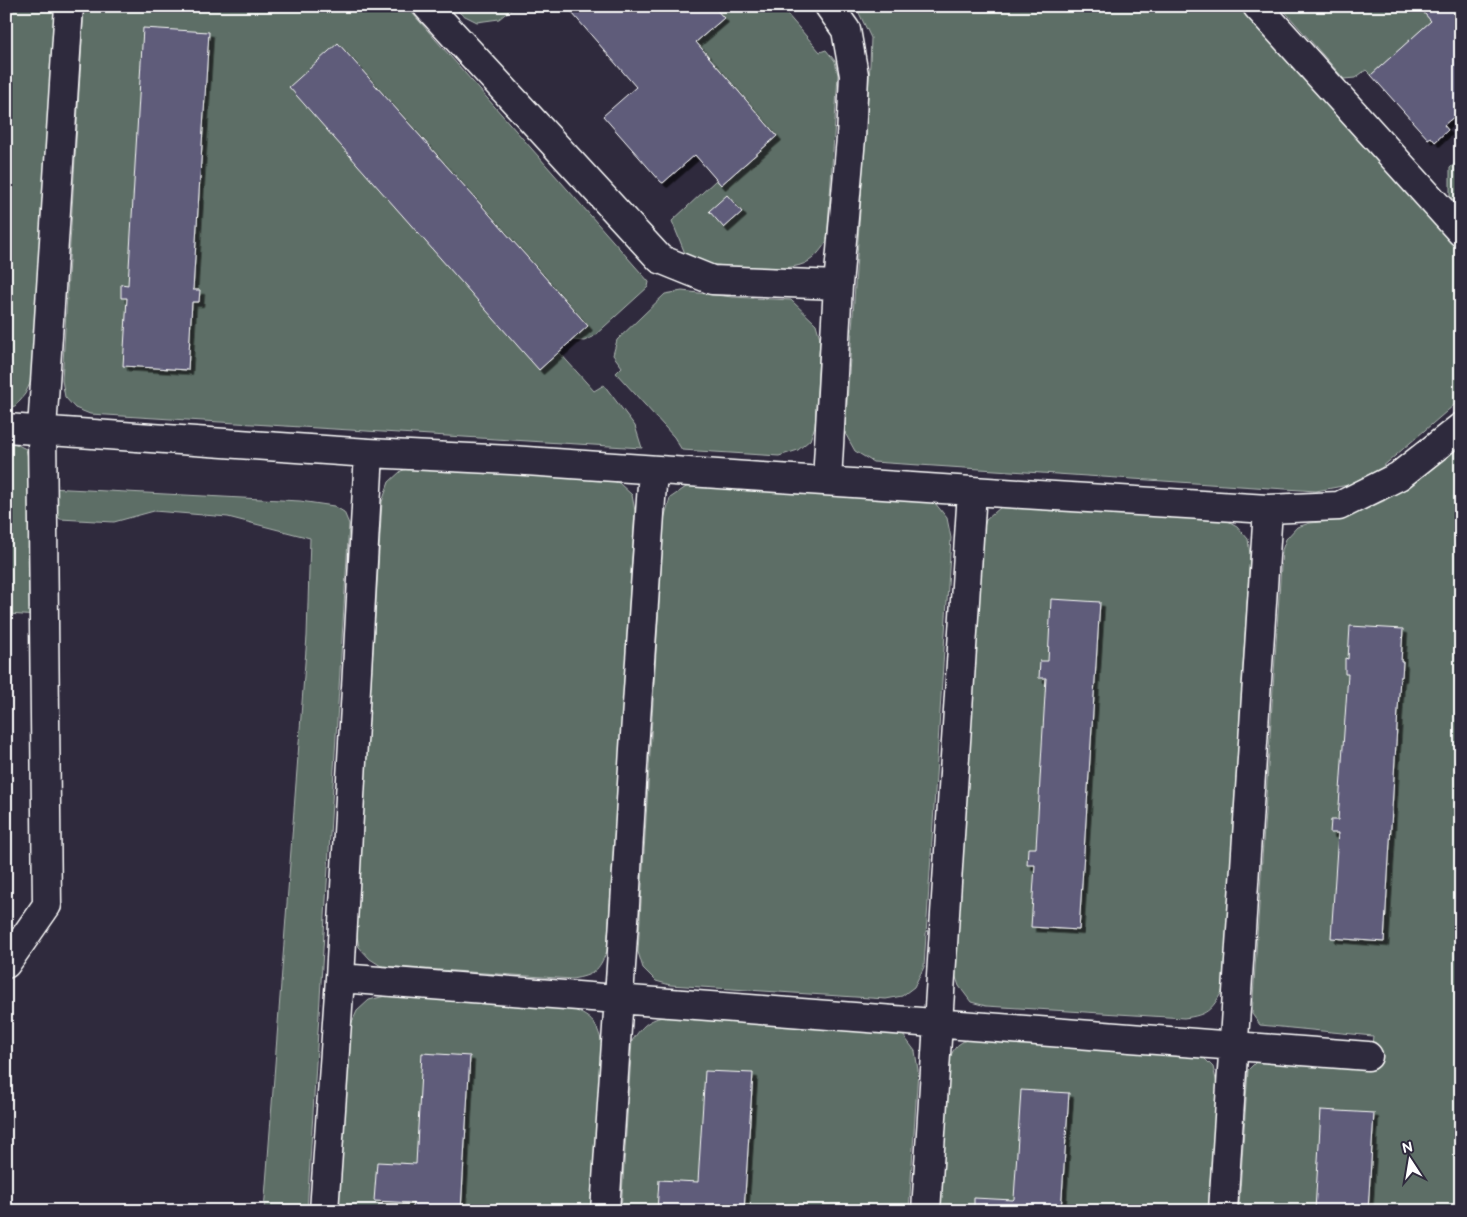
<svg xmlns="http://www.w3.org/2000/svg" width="1467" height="1217" font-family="'Balsamiq Sans',sans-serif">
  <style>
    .green { fill: #5d6e66; stroke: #aeb6b2 }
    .building { fill: #5e5c7a; stroke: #fff; filter: url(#shadow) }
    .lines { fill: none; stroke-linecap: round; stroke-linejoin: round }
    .minor-casing { stroke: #fff; stroke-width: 31 }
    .minor { stroke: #2f2a3d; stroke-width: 28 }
  </style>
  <defs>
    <filter id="shadow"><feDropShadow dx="4.5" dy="4.5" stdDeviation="0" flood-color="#0009"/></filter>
  </defs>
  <rect width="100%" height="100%" fill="#2f2a3d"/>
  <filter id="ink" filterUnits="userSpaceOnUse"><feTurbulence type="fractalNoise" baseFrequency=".02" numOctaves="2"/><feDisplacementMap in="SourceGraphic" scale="10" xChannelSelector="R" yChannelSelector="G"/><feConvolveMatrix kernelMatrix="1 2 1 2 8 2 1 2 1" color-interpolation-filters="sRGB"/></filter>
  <g filter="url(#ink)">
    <path class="green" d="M6,6H56L33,377L25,394L15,406L6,408Z
      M84,6H406L649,282L648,287L593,337L584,341L573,340L559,352L594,391L604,385L635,426L642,448L90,414L75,408L65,397L62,380Z
      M453,6H515L499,19L477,22L461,14Z
      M713,6H780L820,52L826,50L835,61L838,75L827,241C822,248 817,256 809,261C788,276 714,265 688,261L672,221L716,180L721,185L777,136L696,42L723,18Z
      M853,6H1241L1461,254V399L1381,468L1348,485L1316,491L873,462L855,451L845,433L870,64L871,38L859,13Z
      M1280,6H1418L1431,21L1371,75L1366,70L1355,78L1344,79Z
      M1461,158V208L1450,196V168Z
      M682,291L732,297L791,300L816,324L820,338L815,426L810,440L798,450L779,456L682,450L674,437L616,373L622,367L613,355L617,340L665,294Z
      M6,441H10L26,449L32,475L39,616L7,614Z
      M1461,442V1211H1245L1239,1206L1248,1070L1257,1061L1369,1069L1373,1036L1260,1025L1252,1014L1282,550L1286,539L1297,527L1310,523L1341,520L1384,501Z
      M418,465L601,477L619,483L632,495L635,511L607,951C598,971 595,975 572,979L381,966L370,959L359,947L356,930L382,502L389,482L401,471Z
      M704,483L916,497L935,503L947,518L951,538L924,967L914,987L902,996L886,999L670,985L656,981L643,968L638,952L664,519L670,498L686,487Z
      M49,488L300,501L334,506L344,512L349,524L307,1211H264L307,636L310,538L228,517L154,511L114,522L60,519L52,510Z
      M1017,503L1219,516L1237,526L1248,539L1250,555L1223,990C1211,1011 1207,1015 1184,1018L986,1006L971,1002L959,986L953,969L981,537L986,520L1001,507Z
      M385,996L570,1008C590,1017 597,1021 602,1044L591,1211H337L348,1031L357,1011L369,1000Z
      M671,1015L886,1029L903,1035L915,1051L918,1070L909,1211H621L632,1041C644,1023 650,1019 671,1015Z
      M980,1035L1202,1056L1213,1067L1217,1084L1208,1211H938L947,1067C954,1044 957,1043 980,1035Z"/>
    <path class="building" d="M566,6H713L724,18L696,42L777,136L721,185L695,155L663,183L661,182L603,116L636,87Z
      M1418,6H1461V111L1444,125L1448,130L1435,142L1431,137L1428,139L1371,75L1431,21Z
      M143,28L209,32L193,290H200L199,302H192L188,370L123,366L127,298H121V284L128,285Z
      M338,43L588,326L539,370L289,87Z
      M727,195L742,212L724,228L709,211Z
      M1051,599L1100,602L1079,930L1031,927L1035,865H1027L1028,848H1036L1046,678H1039L1040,661H1048Z
      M1350,626L1403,629L1401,662H1403L1402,677H1400L1384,942L1331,938L1338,833H1330L1331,820H1338L1348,674H1345V658L1348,659Z
      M422,1053L470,1056L461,1211H412L413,1203L374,1201L377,1162L416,1164Z
      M705,1071L753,1073L744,1211H657L659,1180L698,1182Z
      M1021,1090L1069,1093L1061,1211H974V1198L1013,1200L1014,1199Z
      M1321,1110L1374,1113L1368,1211H1315Z"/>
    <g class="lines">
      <defs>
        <path id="minor" d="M427,6L660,259L712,280L838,285
          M1257,6L1461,232
          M6,428L369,453L511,460L972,491L1268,509L1339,506L1399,476L1461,427
          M827,481L838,285L851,138L854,75L846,30L829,6
          M6,964L47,905L42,430L69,6
          M340,978L1368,1056
          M324,1211L340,978L369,453
          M605,1211L625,905L634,749L653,470
          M926,1211L972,491
          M1223,1211L1268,509"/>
      </defs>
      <use href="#minor" class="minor-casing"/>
      <use href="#minor" class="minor"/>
    </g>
  </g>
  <rect width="1467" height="1217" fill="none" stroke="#2f2a3d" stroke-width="25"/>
  <rect x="12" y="12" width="1442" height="1192" fill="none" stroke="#fff" stroke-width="2" filter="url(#ink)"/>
  <g transform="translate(1410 1160) rotate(348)" stroke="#2f2a3d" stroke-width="4" paint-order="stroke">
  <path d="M0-4L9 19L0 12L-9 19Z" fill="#ffffff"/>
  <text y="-8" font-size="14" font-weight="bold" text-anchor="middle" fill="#ffffff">N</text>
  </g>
</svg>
